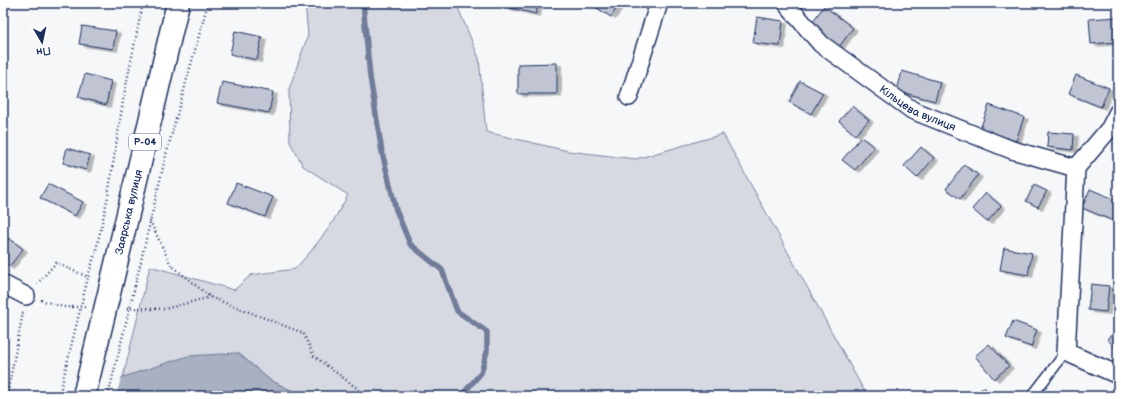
<svg xmlns="http://www.w3.org/2000/svg" width="1121" height="399" font-family="'Balsamiq Sans',sans-serif">
  <style>
    .green { fill: #d6d9e2; stroke: #7884a0 }
    .water { fill: #a9b0c1; stroke: #707c99 }
    .pier { fill: #f6f7f9 }
    .lines { fill: none; stroke-linecap: round; stroke-linejoin: round }
    .stream { stroke: #707c99; stroke-width: 5.5 }
    .building { fill: #c0c4d3; stroke: #1b2f5e; filter: url(#shadow) }
    .lane-casing { stroke: #1b2f5e; stroke-width: 12 }
    .street-casing { stroke: #1b2f5e; stroke-width: 20 }
    .primary-casing { stroke: #1b2f5e; stroke-width: 25 }
    .path { stroke: #1b2f5e; stroke-width: 2.5; stroke-dasharray: 1 3; stroke-linecap: butt }
    .lane { stroke: #fff; stroke-width: 9 }
    .street { stroke: #fff; stroke-width: 17 }
    .primary { stroke: #fff; stroke-width: 22 }
    .primary-bridge-casing { stroke: #1b2f5e; stroke-width: 25; stroke-linecap: butt }
    .path-bridge { stroke: #1b2f5e; stroke-width: 2.5; stroke-dasharray: 1 3; stroke-linecap: butt }
    .primary-bridge { stroke: #fff; stroke-width: 22 }
    .labels { text-anchor: middle; dominant-baseline: central; stroke-width: 4; stroke-linejoin: round; paint-order: stroke }
    .shield { fill: #fff; stroke: #5f6d8e; stroke-width: 1 }
    .shield-label { font-size: 10px; font-weight: bold; fill: #1b2f5e }
    .street-label { font-size: 11px; fill: #1b2f5e; stroke: #fff }
  </style>
  <defs>
    <filter id="shadow"><feDropShadow dx="4.5" dy="2.5" stdDeviation="0" flood-color="#0004"/></filter>
  </defs>
  <rect width="100%" height="100%" fill="#f6f7f9"/>
  <filter id="ink" filterUnits="userSpaceOnUse"><feTurbulence type="fractalNoise" baseFrequency=".025" numOctaves="2"/><feDisplacementMap in="SourceGraphic" scale="8" xChannelSelector="R" yChannelSelector="G"/><feConvolveMatrix kernelMatrix="1 2 1 2 8 2 1 2 1" color-interpolation-filters="sRGB"/></filter>
  <g filter="url(#ink)">
    <path class="green" d="M305,3H456L479,58L486,132L568,151L636,159L723,134L867,396H303L270,380L238,353L123,377L150,266L234,290L251,275L295,269L311,251L331,225L348,195L303,166L290,142L289,89L308,35Z"/>
    <path class="water" d="M238,353L270,380L303,396H64L188,356Z"/>
    <path class="pier" d="M122,375L116,396H62L63,394Z"/>
    <g class="lines">
      <path class="stream" d="M363,3L370,77L382,152L396,210L410,244L442,270L457,311L487,332V351L481,373L461,396"/>
    </g>
    <path class="building" d="M507,3H538L536,14L506,7Z
      M589,3H620L611,17Z
      M824,6L853,28L839,47L810,25Z
      M757,17L783,21L780,46L753,43Z
      M1118,17V42L1091,44L1089,19Z
      M82,26L116,31L113,49L79,44Z
      M235,31L262,37L257,60L230,54Z
      M557,63V94H518V64Z
      M902,71L940,82L935,101L897,91Z
      M85,74L111,81L106,105L78,97Z
      M1076,75L1109,88L1101,107L1068,94Z
      M800,81L823,93L811,114L789,102Z
      M222,82L273,92L269,113L217,103Z
      M989,105L1024,117L1016,141L980,129Z
      M852,106L869,120L855,135L839,121Z
      M1048,132L1074,134L1073,150L1047,147Z
      M861,137L874,147L855,170L842,160Z
      M921,147L934,158L917,178L904,166Z
      M67,148L90,155L86,170L63,163Z
      M964,165L978,175L960,199L946,189Z
      M236,183L273,197L265,217L228,203Z
      M48,184L83,202L75,216L40,198Z
      M1034,185L1047,191L1038,207L1026,201Z
      M1090,189L1118,201V217L1116,222L1082,208Z
      M986,193L1001,206L987,222L972,209Z
      M9,238L23,249L9,267L3,263V246Z
      M1004,248L1032,253L1028,275L1000,270Z
      M1091,284L1109,286L1106,312L1088,310Z
      M1013,321L1037,330L1031,347L1006,338Z
      M1118,329V351L1107,339Z
      M989,344L1009,366L994,379L975,356Z
      M984,387L991,396H973Z
      M1060,391L1066,396H1056Z"/>
    <g class="lines">
      <defs>
        <path id="lane" d="M1032,396L1066,352"/>
        <g id="street">
          <path id="s1" d="M787,3L789,7L821,44L912,110L1012,150L1076,168L1110,128L1118,112"/>
          <path d="M629,97L659,3"/>
          <path d="M1076,168L1066,352L1118,375"/>
          <path d="M3,284L26,296"/>
        </g>
        <g id="primary">
          <path id="s2" d="M112,281L178,3"/>
        </g>
      </defs>
      <use href="#lane" class="lane-casing"/>
      <use href="#street" class="street-casing"/>
      <use href="#primary" class="primary-casing"/>
      <path class="path" d="M150,221L171,265L210,297L303,333L314,356L362,392L378,396
        M37,284L56,263L88,277L96,250L108,196L124,95L143,3
        M135,286L166,155L208,3
        M41,300L63,307H86
        M127,308L165,309L210,297
        M7,396L23,312"/>
      <use href="#lane" class="lane"/>
      <use href="#street" class="street"/>
      <use href="#primary" class="primary"/>
      <defs>
        <path id="primary-bridge" d="M84,396L112,281"/>
      </defs>
      <use href="#primary-bridge" class="primary-bridge-casing"/>
      <path class="path-bridge" d="M59,396L88,277
        M108,396L135,286"/>
      <use href="#primary-bridge" class="primary-bridge"/>
    </g>
  </g>
  <g class="labels">
    <rect class="shield" x="129" y="134" width="32" height="16" rx="3"/>
    <g class="shield-label">
      <text x="145" y="142">Р-04</text>
    </g>
    <g class="street-label">
      <text stroke="none"><textPath href="#s1" startOffset="170">Кільцева вулиця</textPath></text>
      <text stroke="none"><textPath href="#s2" startOffset="71">Заярська вулиця</textPath></text>
    </g>
  </g>
  <rect width="1121" height="399" fill="none" stroke="#fff" stroke-width="16"/>
  <rect x="8" y="8" width="1105" height="383" fill="none" stroke="#1b2f5e" stroke-width="1.5" filter="url(#ink)"/>
  <g transform="translate(42 42) rotate(171)" stroke="#ffffff" stroke-width="3" paint-order="stroke">
  <path d="M0-3L7 15L0 10L-7 15Z" fill="#1b2f5e"/>
  <text y="-6" font-size="11" font-weight="bold" text-anchor="middle" fill="#1b2f5e">Пн</text>
  </g>
</svg>
